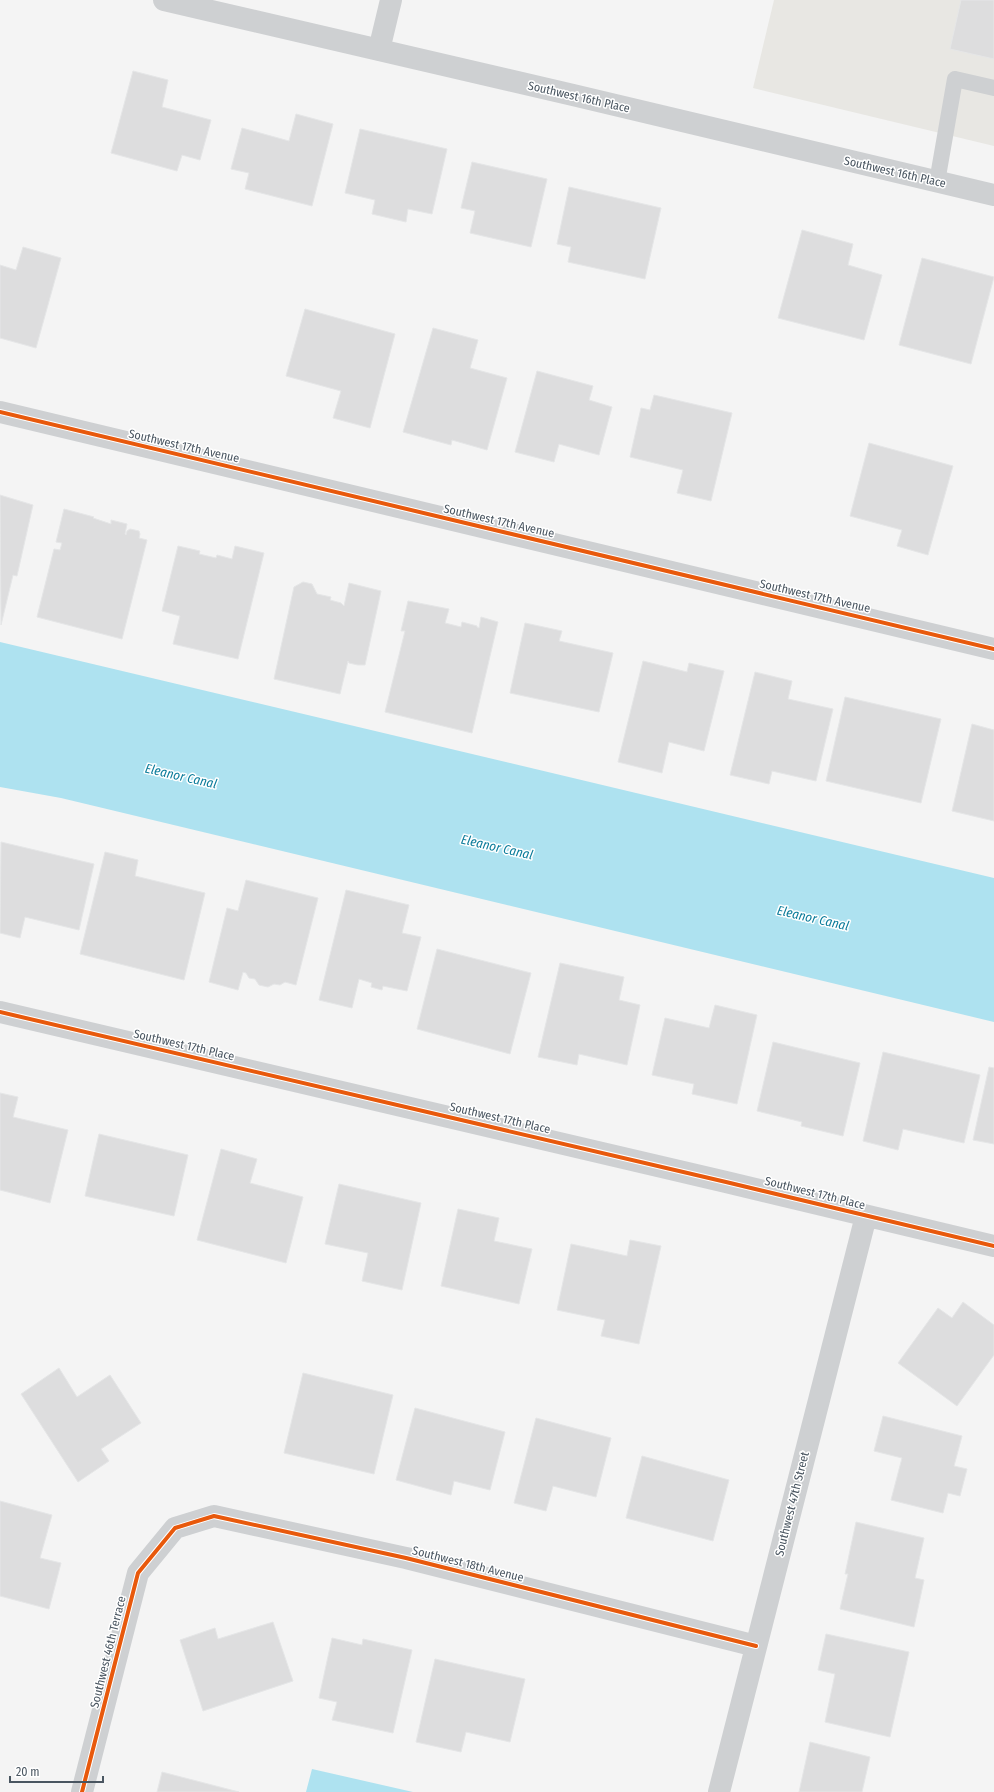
<svg xmlns="http://www.w3.org/2000/svg" width="994" height="1792" font-family="'Fira Sans Condensed',sans-serif">
  <style>
    .commercial { fill: #e8e7e3 }
    .water { fill: #aee2f0 }
    .building { fill: #ddddde; stroke: #e5e6e7 }
    .lines { fill: none; stroke-linecap: round; stroke-linejoin: round }
    .service { stroke: #ced0d2; stroke-width: 16 }
    .minor { stroke: #ced0d2; stroke-width: 22 }
    .cycleway-casing { stroke: #fff; stroke-width: 6 }
    .cycleway { stroke: #e8590c; stroke-width: 4 }
    .labels { text-anchor: middle; dominant-baseline: central; stroke-width: 3; stroke-linejoin: round; paint-order: stroke }
    .street-label { font-size: 12px; fill: #4a5661; stroke: #fff }
    .water-label { font-size: 13px; font-style: italic; fill: #0c7c9b; stroke: #fff }
  </style>
  <rect width="100%" height="100%" fill="#f4f4f4"/>
  <path class="commercial" d="M774,0H994V146L753,88Z"/>
  <path class="water" d="M0,642L994,878V1022L61,798L0,787Z
    M312,1769L413,1792H306Z"/>
  <path class="building" d="M961,0H994V59L950,49Z
    M133,71L168,80L162,107L211,120L200,160L182,155L177,171L111,153Z
    M296,114L333,124L312,206L245,189L249,173L231,169L242,128L289,141Z
    M360,129L447,149L432,214L408,209L406,222L372,214L375,200L345,193Z
    M472,162L547,179L531,247L470,233L475,211L461,208Z
    M569,187L661,208L645,279L568,262L571,247L557,244Z
    M802,230L853,244L848,265L882,275L864,340L778,318Z
    M23,247L61,258L36,348L0,338V265L16,270Z
    M922,258L994,277L971,364L899,345Z
    M305,309L395,334L370,428L333,418L341,391L286,376Z
    M433,328L478,340L470,368L507,378L487,450L452,440L451,445L403,432Z
    M537,371L593,386L589,400L612,407L599,455L559,444L554,462L515,452Z
    M654,395L732,413L711,501L677,493L683,470L630,457L641,408L650,410Z
    M869,443L953,466L928,555L897,546L902,530L850,516Z
    M0,495L33,505L17,576L13,575L1,625Z
    M64,509L94,517L93,518L111,524V520L127,524L125,534L126,535L127,531L130,529L139,531L140,534L139,538L147,540L122,639L37,617L54,549L60,550L62,543L56,542Z
    M178,546L200,551L199,554L216,558L217,555L232,559L235,546L264,553L238,659L173,644L180,616L162,611Z
    M303,582L312,584L317,594L331,597L330,600L341,603L344,606L349,583L381,591L365,665H358L349,663L348,661L340,694L274,679L294,587Z
    M408,601L449,609L445,623L461,627L462,622L477,626V627L479,628L481,617L498,622L472,733L385,712L405,631H401Z
    M525,623L562,631L559,641L613,653L599,712L510,693Z
    M643,661L687,672L689,663L724,671L704,751L669,742L662,773L618,762Z
    M755,672L792,681L788,699L833,709L816,781L772,771L769,784L730,775Z
    M845,697L941,719L921,803L826,781Z
    M972,724L994,730V821L952,811Z
    M1,842L94,864L79,930L25,917L20,938L0,933Z
    M105,852L138,860L135,876L205,893L184,980L80,954Z
    M246,880L318,898L296,985L285,982L280,985L274,984L268,987L259,985L255,979L249,978L246,973L243,972L238,990L209,982L227,908L238,911Z
    M346,890L409,905L402,933L421,937L407,991L383,986L382,990L371,987L372,983L359,979L352,1008L319,1000Z
    M437,949L531,973L510,1054L417,1029Z
    M560,963L624,977L619,1000L640,1005L627,1065L579,1054L577,1065L538,1057Z
    M715,1005L757,1015L737,1104L692,1094L694,1084L652,1075L665,1018L709,1028Z
    M773,1042L860,1063L843,1136L801,1126L802,1122L757,1111Z
    M883,1052L980,1075L964,1143L903,1129L898,1150L863,1141Z
    M989,1067L994,1068V1144L973,1140Z
    M0,1093L18,1097L13,1117L68,1130L50,1203L0,1190Z
    M99,1134L188,1155L174,1216L85,1196Z
    M221,1149L257,1159L250,1183L303,1197L286,1263L197,1240Z
    M339,1184L421,1203L402,1290L362,1281L368,1253L325,1244Z
    M458,1209L499,1218L494,1241L532,1249L519,1304L441,1286Z
    M630,1240L661,1246L639,1344L601,1336L605,1320L557,1310L571,1244L627,1256Z
    M963,1302L994,1325V1355L957,1406L898,1363L938,1308L952,1318Z
    M59,1368L77,1397L110,1375L141,1423L101,1449L109,1461L78,1482L21,1394Z
    M303,1373L393,1395L374,1474L284,1453Z
    M415,1408L505,1432L490,1490L454,1481L451,1495L396,1480Z
    M883,1416L962,1436L954,1466L967,1469L960,1496L948,1493L943,1513L891,1500L902,1458L874,1451Z
    M536,1418L611,1438L596,1497L553,1486L546,1511L514,1503Z
    M642,1456L729,1480L713,1541L626,1518Z
    M0,1501L52,1515L40,1558L61,1563L49,1609L0,1596Z
    M856,1522L924,1538L915,1578L924,1580L914,1627L840,1609L848,1574H845Z
    M273,1622L293,1681L203,1711L180,1640L215,1628L218,1639Z
    M826,1634L909,1652L890,1737L825,1722L835,1674L818,1670Z
    M332,1638L362,1645L363,1639L412,1650L393,1733L332,1720L337,1702L319,1698Z
    M435,1659L525,1679L510,1742L466,1732L461,1752L416,1742Z
    M810,1742L870,1757L862,1792H799Z
    M162,1772L239,1792H157Z"/>
  <g class="lines">
    <path class="service" d="M937,182L955,79L994,88"/>
    <path class="minor" d="M164,0L573,95L994,195
      M379,50L391,0
      M0,412L994,649
      M0,1012L726,1182L994,1246
      M82,1792L138,1573L175,1528L214,1516L406,1558L756,1646
      M719,1792L866,1216"/>
    <defs>
      <path id="cycleway" d="M0,412L994,649
        M0,1012L726,1182L994,1246
        M82,1792L138,1573L175,1528L214,1516L406,1558L756,1646"/>
    </defs>
    <use href="#cycleway" class="cycleway-casing"/>
    <use href="#cycleway" class="cycleway"/>
  </g>
  <g class="labels">
    <g class="street-label">
      <text transform="translate(579 97) rotate(13)">Southwest 16th Place</text>
      <text transform="translate(895 172) rotate(13)">Southwest 16th Place</text>
      <text transform="translate(184 446) rotate(13)">Southwest 17th Avenue</text>
      <text transform="translate(499 521) rotate(13)">Southwest 17th Avenue</text>
      <text transform="translate(815 596) rotate(13)">Southwest 17th Avenue</text>
      <text transform="translate(184 1045) rotate(13)">Southwest 17th Place</text>
      <text transform="translate(500 1118) rotate(13)">Southwest 17th Place</text>
      <text transform="translate(815 1193) rotate(14)">Southwest 17th Place</text>
      <text transform="translate(792 1504) rotate(-76)">Southwest 47th Street</text>
      <text transform="translate(468 1564) rotate(14)">Southwest 18th Avenue</text>
      <text transform="translate(108 1652) rotate(-76)">Southwest 46th Terrace</text>
    </g>
    <g class="water-label">
      <text transform="translate(181 776) rotate(13)">Eleanor Canal</text>
      <text transform="translate(497 847) rotate(13)">Eleanor Canal</text>
      <text transform="translate(813 918) rotate(13)">Eleanor Canal</text>
    </g>
  </g>
  <path d="M10 1776v6h93v-6" fill="none" stroke="#4a5661" stroke-width="2"/>
  <text x="16" y="1776" font-size="12" fill="#4a5661" stroke="#ffffff" stroke-width="3" paint-order="stroke">20 m</text>
</svg>
